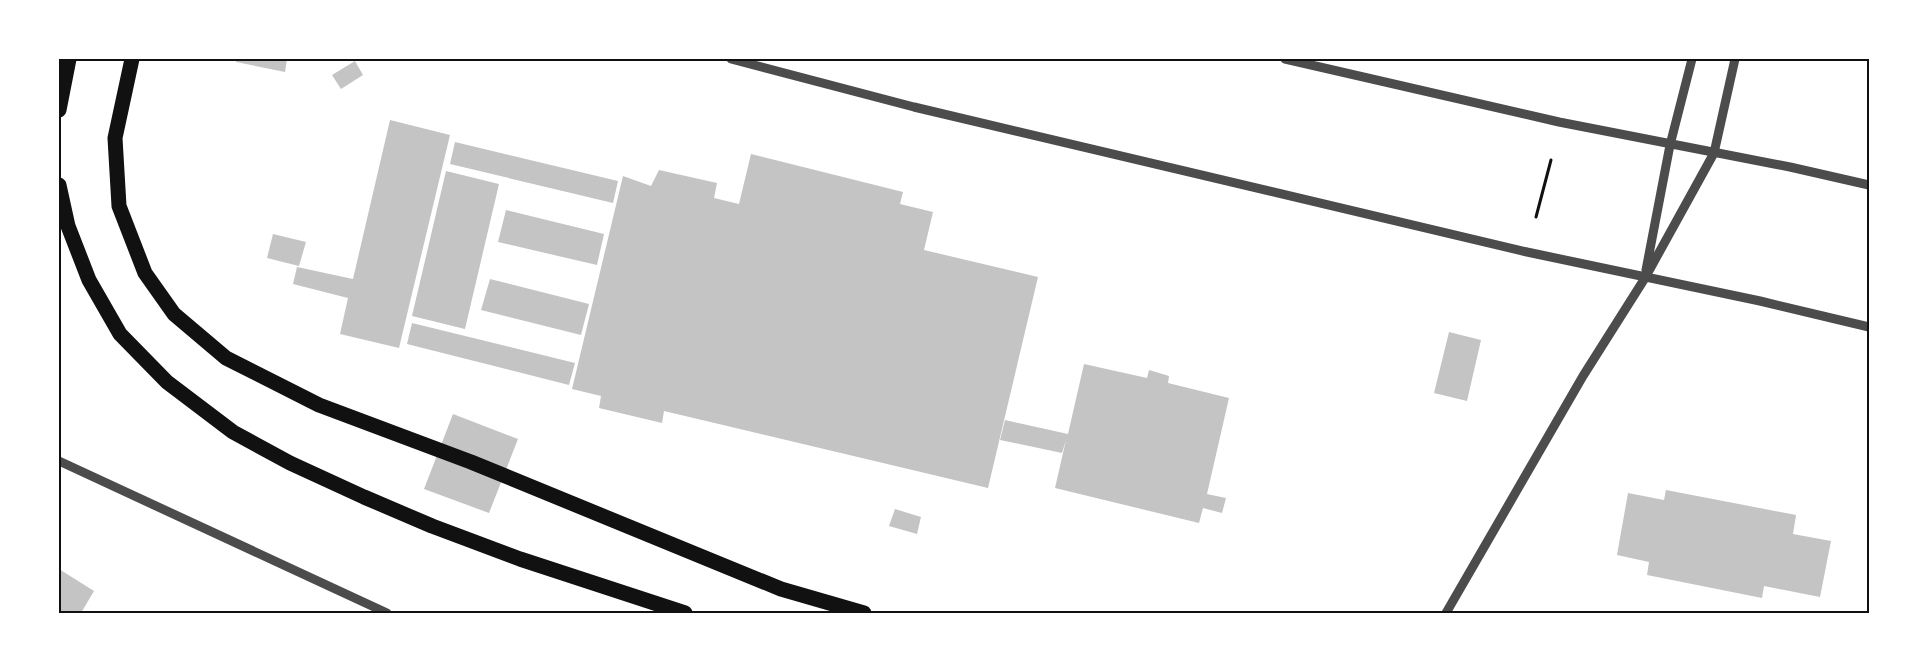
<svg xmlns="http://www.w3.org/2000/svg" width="1928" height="672" font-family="'Public Sans',sans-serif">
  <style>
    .building { fill: #c4c4c4 }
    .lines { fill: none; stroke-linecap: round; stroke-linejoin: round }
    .path { stroke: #111; stroke-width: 3 }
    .tertiary { stroke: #4c4c4c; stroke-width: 9 }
    .motorway { stroke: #111; stroke-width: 15 }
    .neatline { fill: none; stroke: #111; stroke-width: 2 }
  </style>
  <rect width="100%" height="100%" fill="#fff"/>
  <path class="building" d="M236,59H287L285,72L236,62Z
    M355,61L363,75L341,89L332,75Z
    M390,120L450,135L399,348L340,334L348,298L293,284L297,267L353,279Z
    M455,142L618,181L613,203L450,164Z
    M751,154L903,192L900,204L933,212L924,250L1038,277L988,488L664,411L662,423L599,408L601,396L572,389L623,176L651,186L659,170L717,183L714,198L739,204Z
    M446,171L499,184L465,329L412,316Z
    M506,210L604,234L597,265L498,242Z
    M273,234L306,242L299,266L267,258Z
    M490,279L589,304L581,335L481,310Z
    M412,323L575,363L569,385L407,344Z
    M1449,332L1481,340L1467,401L1434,393Z
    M1084,364L1147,378L1149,370L1169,376L1168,383L1229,398L1207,494L1226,498L1222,513L1203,508L1199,523L1055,488L1066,440L1062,453L1000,440L1005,420L1068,434Z
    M453,414L518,439L489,513L424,489Z
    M1666,490L1796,515L1793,534L1831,541L1820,597L1764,586L1762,598L1647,575L1649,562L1617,555L1628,493L1664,500Z
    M895,509L921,517L917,534L889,526Z
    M59,569L94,591L81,613H59Z"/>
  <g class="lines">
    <path class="path" d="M1536,217L1551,160"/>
    <path class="tertiary" d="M731,59L914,107L1527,252L1760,301L1869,327
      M1285,59L1559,122L1790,167L1869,185
      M1646,270L1670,145L1692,59
      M59,461L387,613
      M1446,613L1583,376L1645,278L1714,153L1735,59"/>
    <path class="motorway" d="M132,59L115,138L119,206L145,273L174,314L226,358L319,405L471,462L781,589L864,613
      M59,110L69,59
      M59,185L68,226L89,280L120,334L167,382L233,432L290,463L364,497L432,526L520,559L685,613"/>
  </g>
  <rect width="1928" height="672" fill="none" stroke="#ffffff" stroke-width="120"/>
  <rect x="60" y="60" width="1808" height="552" class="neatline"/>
</svg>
